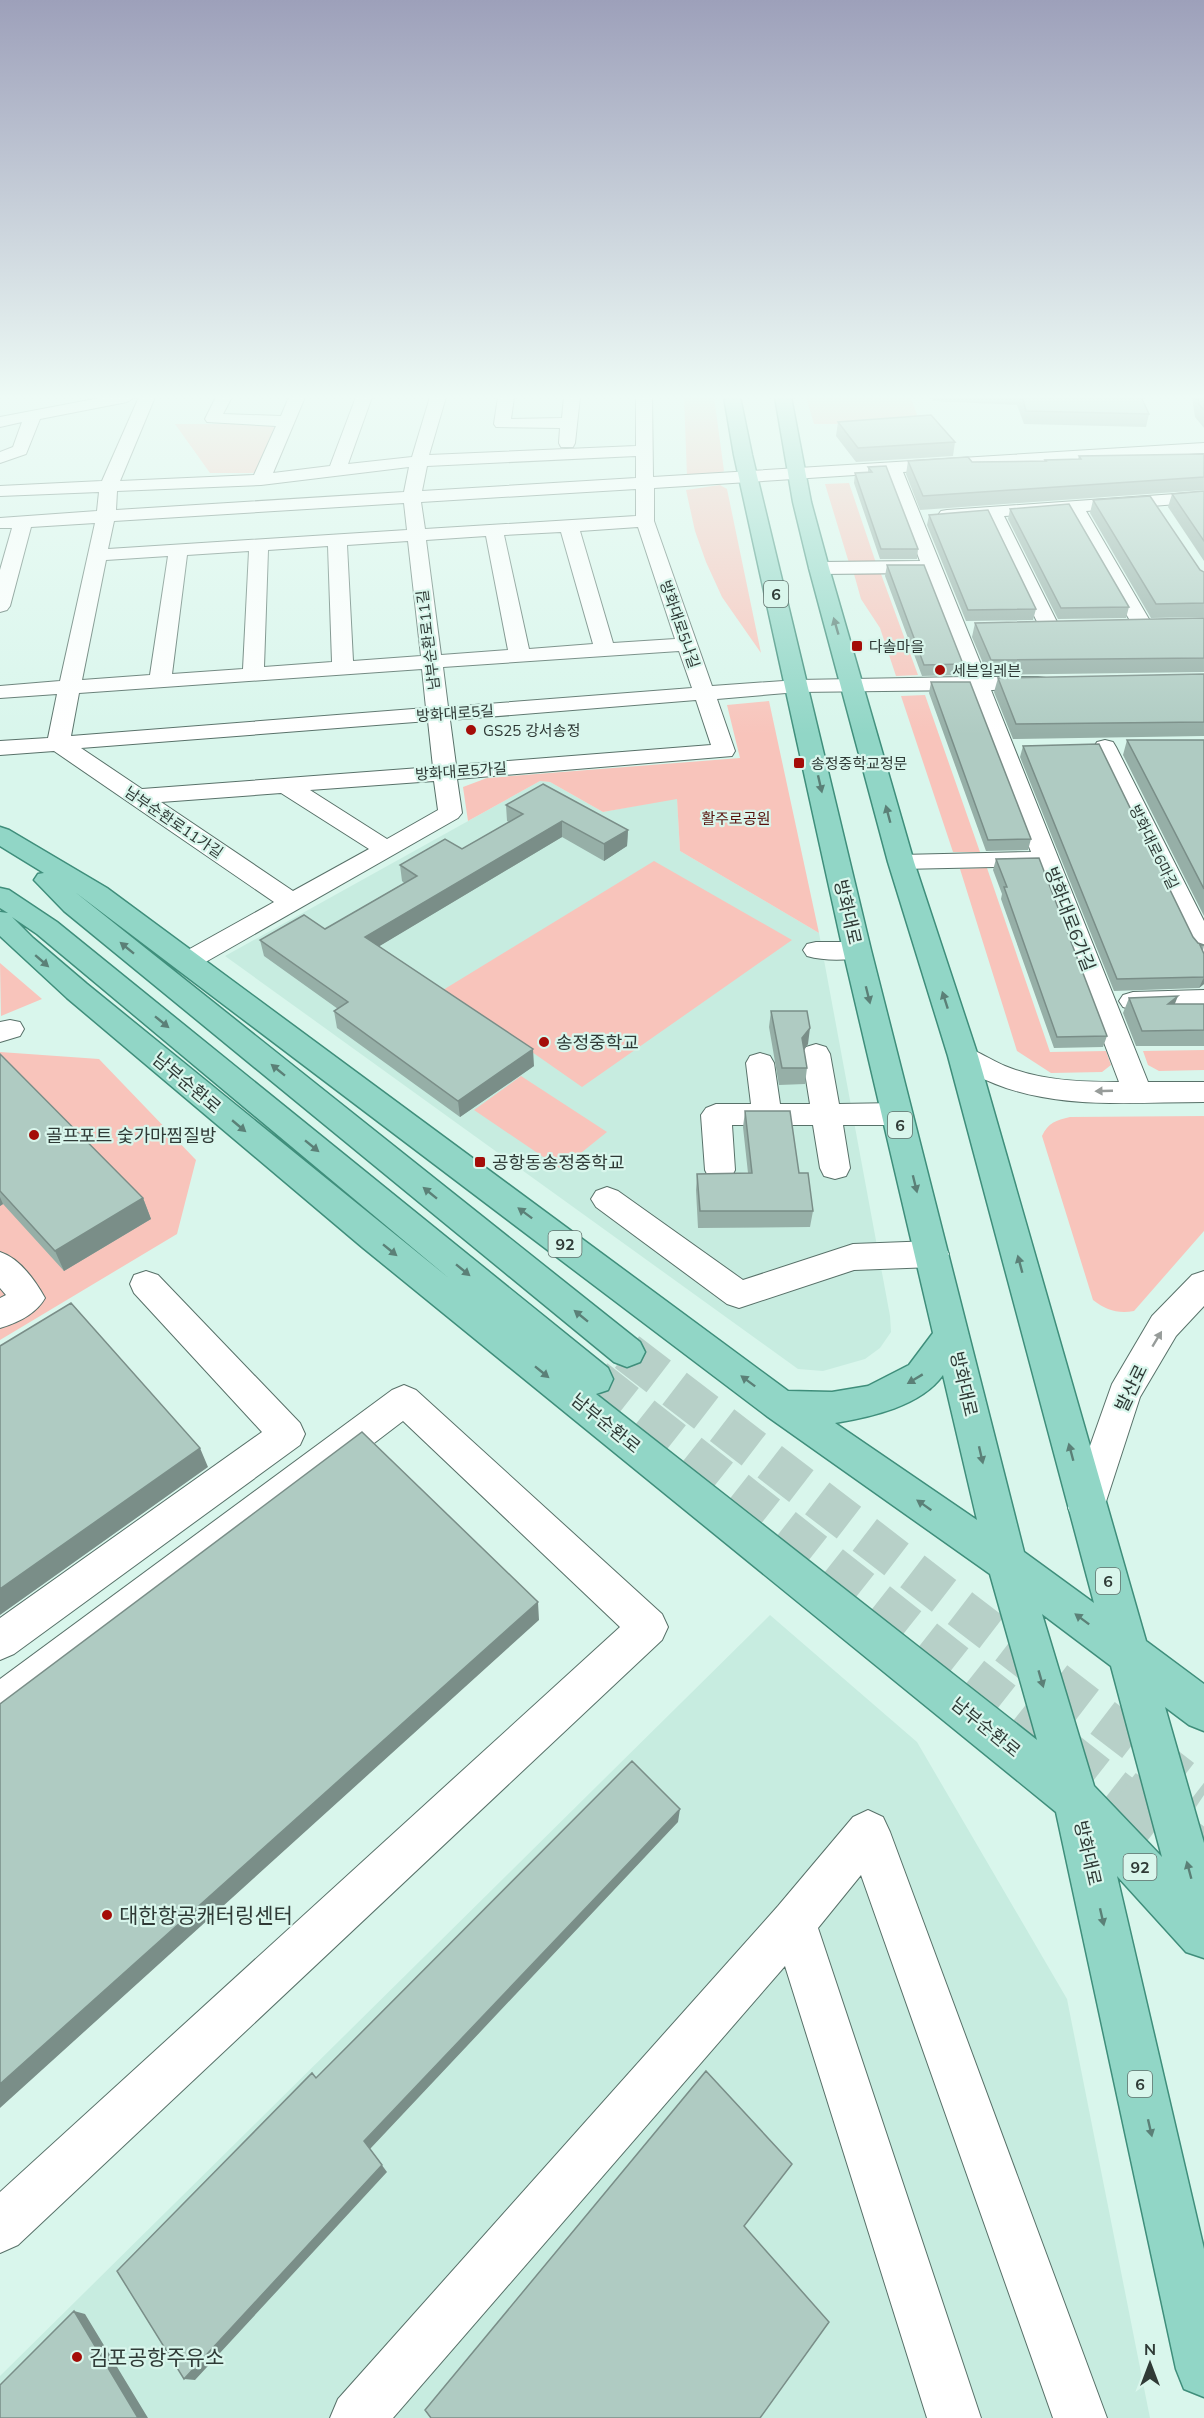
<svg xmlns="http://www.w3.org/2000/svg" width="1204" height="2418" font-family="Mulish,'Noto Sans KR',sans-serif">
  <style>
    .built { fill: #c7ece0 }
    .green { fill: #f8c4bb }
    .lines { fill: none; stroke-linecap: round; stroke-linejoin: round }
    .major-tunnel-far1 { stroke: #b7d0c8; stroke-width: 40; stroke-dasharray: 40 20; stroke-linecap: butt }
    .major-tunnel { stroke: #b7d0c8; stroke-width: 51; stroke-dasharray: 51 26; stroke-linecap: butt }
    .minor-casing { stroke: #587169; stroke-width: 2 }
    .major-casing { stroke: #3f8e7b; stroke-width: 3 }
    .minor { fill: #fff; fill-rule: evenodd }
    .major { fill: #91d6c6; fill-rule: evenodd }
    .wall { fill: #96afa7 }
    .shaded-wall { fill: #7a8e88 }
    .building { fill: #afcbc2; stroke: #7a8e88; stroke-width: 1.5 }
    .oneway { fill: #5b8077 }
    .oneway2 { fill: #979c9a }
    .poi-dot { fill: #a40d08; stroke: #d9f6ec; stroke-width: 2 }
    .labels { text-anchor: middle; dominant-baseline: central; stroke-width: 4.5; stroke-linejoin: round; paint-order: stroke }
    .far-street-label { font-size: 15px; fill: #2f3a36; stroke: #d9f6ec }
    .far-poi-label { font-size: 15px; fill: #2f3a36; stroke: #d9f6ec; text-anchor: start }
    .far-park-label { font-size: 15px; fill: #57100b; stroke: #d9f6ec }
    .shield { fill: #d9f6ec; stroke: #62726d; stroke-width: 1.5 }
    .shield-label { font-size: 16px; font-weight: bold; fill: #2f3a36 }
    .street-label { font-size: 18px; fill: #2f3a36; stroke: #d9f6ec }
    .poi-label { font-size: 18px; fill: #2f3a36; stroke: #d9f6ec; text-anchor: start }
    .near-poi-label { font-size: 21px; fill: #2f3a36; stroke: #d9f6ec; text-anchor: start }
  </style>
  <rect width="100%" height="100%" fill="#d9f6ec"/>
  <path class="built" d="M540,781L550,782L603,812L677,798L680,851L819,933L890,1316L891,1332L880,1348L865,1359L823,1371L798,1369L225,956Z
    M770,1615L917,1742L1067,1999L1150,2418H0V2376Z"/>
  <path class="green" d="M684,397H714L724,471L717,475L687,476Z
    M806,397H910L921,424H814Z
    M175,424H277L256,473H210Z
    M849,483L876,563H849L825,484Z
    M720,485L727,489L761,653L722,597L706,562L695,531L686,490Z
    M854,574H881L918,675L896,676L880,628L861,599Z
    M925,695L980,852H953L901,696Z
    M769,701L819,933L680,851L677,799L603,812L550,782L540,781L468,821L463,787L487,778L740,758L727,705Z
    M654,861L792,940L582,1087L443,990Z
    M987,868L1050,1052L1106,1051L1111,1065L1102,1072L1051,1073L1017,1051L960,869Z
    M0,963L42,999L1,1016Z
    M1204,1050V1070L1159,1071L1148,1065L1143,1051Z
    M0,1052L99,1059L196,1160L177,1234L0,1340Z
    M521,1076L607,1132L561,1169L474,1110Z
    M1204,1116V1231L1134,1311C1118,1314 1106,1310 1093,1300L1042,1136C1048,1123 1056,1120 1070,1117Z"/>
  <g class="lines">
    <path class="major-tunnel-far1" d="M627,1352L1203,1795
      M595,1379L1122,1795"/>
    <path class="major-tunnel" d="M1120,1793L1204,1859
      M1201,1793L1204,1795"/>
    <defs>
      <path id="minor" d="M105,397H135L127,402L40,419L26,454L0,463V452L13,447L22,422L0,427V417Z
        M139,397H155L120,481L254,475L276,426L207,422L205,419L216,397H232L223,414L281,416L289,397H305L273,473L330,466L356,397H372L348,464L412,457L430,397H446L429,455L636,446V397H652L653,477L1204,443V453L903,472L986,677H1038L1046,678L1049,683L1046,688L1038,689L991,690L1148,1082H1204V1102C1128,1102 1044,1112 974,1074C964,1069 955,1066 949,1056L953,1049L963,1046C978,1051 991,1060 1005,1066C1041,1081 1081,1082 1119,1082L1037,866L901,869L892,867L889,862L892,857L901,855L1031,852L969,690L798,692L717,699L735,751L732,756L457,779L462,813L458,818L195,968L186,971L177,968L173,962L177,956L274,902L54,751L0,755V741L48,738L57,694L0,698V686L60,681L95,523L31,527L10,606L7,610L0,612V570L12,528H0V518L97,511L99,492L0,496V486L102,481ZM636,456V478L422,491L427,466ZM409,467L404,492L116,510L117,491L261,485ZM886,473L920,561L819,562L812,564L809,568L812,572L819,574L924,573L965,677L798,680L712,686L654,521V488ZM636,489V516L425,529L421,502ZM404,503L407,530L108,549L114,521ZM638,527L675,639L613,643L580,531ZM561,532L593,644L529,649L504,535ZM486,536L508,650L441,655L426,540ZM408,541L421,656L353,661L347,545ZM328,546L332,662L264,667L268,550ZM249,551L243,669L172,674L187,555ZM168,556L150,675L82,680L106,560ZM679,651L692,688L448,707L443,667ZM422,669L426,708L71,736L79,693ZM696,700L711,745L456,765L450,720ZM428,721L433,767L142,789L81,748ZM434,781L438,810L387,839L310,790ZM281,793L369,849L293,891L161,802Z
        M498,397H514L511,419L562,418L564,397H580L575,443L573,447H561L559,443L560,428L496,427L494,424Z
        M1204,492V502L1086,511L1153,626L1150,630H1136L1133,626L1068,512L1004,516L1060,628L1057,632H1043L1040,628L987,518L947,520L941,519L938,515L941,511L947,510Z
        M1105,740L1113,742L1116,747L1204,921V955L1195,953L1191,947L1094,747L1097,742Z
        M816,942H857L866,944L870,950L866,956C848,961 825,961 807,956L803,950L807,944Z
        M1204,990V1008L1133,1010L1123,1007L1119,1001L1123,995L1133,992Z
        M10,1020L20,1022L24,1029L20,1036L0,1042V1022Z
        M816,1044L826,1047L830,1054L839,1104L897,1103L907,1107L912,1114L907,1121L897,1125H843L850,1168L846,1176L835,1179L824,1176L820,1168L813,1125H732L735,1170L731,1178L720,1181L709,1178L705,1170L701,1115L706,1108L716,1104H751L746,1063L750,1056L760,1053L770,1056L774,1063L780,1104H810L802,1054L806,1047Z
        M607,1187L618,1191L743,1280L853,1244L933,1241L944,1245L949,1254L944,1263L933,1267L854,1270L739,1308L727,1304L596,1207L591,1199L596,1191Z
        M0,1252C19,1258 35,1280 45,1298C36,1314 17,1323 0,1328V1298L6,1295L0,1288Z
        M146,1271L158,1275L300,1423L305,1434L300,1445L14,1654L0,1660V1618L262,1432L134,1293L130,1284L134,1275Z
        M1204,1271V1306L1176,1336L1140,1397L1100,1520L1087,1525L1074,1520L1068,1508L1112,1384L1152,1316L1192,1275Z
        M404,1385L416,1390L662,1614L668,1627L662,1640L18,2245L0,2253V2192L620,1627L403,1421L14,1718L0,1724V1679L392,1390Z
        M868,1810L883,1817L890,1832L1107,2418H1053L861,1875L818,1928L981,2418H927L785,1966L393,2418H330L338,2399L778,1906L853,1817Z"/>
      <path id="major" d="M724,397H740L752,455L871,950L1024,1552L1094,1603L948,1056L888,862L809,568L793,502L775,397H791L811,502L829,568L914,862L978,1056L1146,1641L1204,1684V1731L1189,1725L1165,1707L1204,1843V1958L1186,1952L1117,1876L1204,2249V2397L1184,2389L1176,2369L1056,1812L362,1247L67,998L0,936V912L8,913L0,908V888L9,890L57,922L608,1368L613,1379L608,1390L596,1394L1037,1740L990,1574L768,1417L75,892L640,1342L645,1352L640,1362L627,1367L614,1362L64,911L34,880L38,874L44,873L0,846V827L9,830L107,888L788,1391L832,1392L868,1386L909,1365L933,1333L843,950L734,455ZM12,917L37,934L450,1279L87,984L33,938ZM943,1375L977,1520L835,1423C871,1417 921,1406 943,1375ZM1042,1614L1111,1666L1162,1857L1094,1786Z"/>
    </defs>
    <use href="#minor" class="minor-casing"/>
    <use href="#major" class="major-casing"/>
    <use href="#minor" class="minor"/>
    <use href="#major" class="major"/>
  </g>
  <path class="wall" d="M932,397H1141L1149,414L1146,427L1024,424L1017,405L933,401Z
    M1192,397H1204V428L1195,417Z
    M838,422L955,442L953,456L856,462L836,436Z
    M1204,454V490L920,510L906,474L908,461L972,462L1045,461V460L1078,459L1079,456Z
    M886,466L918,549L917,559H880L854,483L855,473L868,472V467Z
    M1204,491V561L1168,507L1172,494Z
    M1093,500L1200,570L1204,572V617L1151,618L1090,513Z
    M1010,509L1129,607L1126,618L1058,619L1008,519Z
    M929,515L1036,609L1033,620L966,621L927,525Z
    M887,565L963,664L961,675L922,676L885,576Z
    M1204,618V672L988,675L972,637L975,623Z
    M1204,674V736L1013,739L994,692L998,678Z
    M931,682L1031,839L1028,850L986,851L929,693Z
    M1127,740H1204V916L1123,755Z
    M1023,746L1193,937L1198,943L1204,945L1203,951L1204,954V984L1199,988L1114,991L1020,757Z
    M506,805L628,830L627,846L604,861L562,837L379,946L534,1066L460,1117L337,1028L334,1011L338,1009L264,956L260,940L325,929L404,883L402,881L400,865L462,849L509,822L507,821Z
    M996,859L1107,1036L1103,1047L1054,1048L1001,899L1002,894L993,870Z
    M1129,998L1175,1004H1204V1046H1136L1123,1013Z
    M771,1011L808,1044L804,1049L807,1068L805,1084L779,1085L769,1027Z
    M0,1054L143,1198L151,1219L64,1271L3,1204L0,1206Z
    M745,1111L799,1173L813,1211L810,1227L698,1228L696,1190L697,1174L748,1173L743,1127Z"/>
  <path class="shaded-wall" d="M562,821V837L368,953L365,937Z
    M628,830L627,846L604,861V844Z
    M1204,976V984L1199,988L1204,977Z
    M1178,996L1172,1011L1168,1004Z
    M810,1028L808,1044L800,1054L802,1038Z
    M533,1049L534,1066L460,1117L458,1101Z
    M0,1197L3,1204L0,1206Z
    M143,1198L151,1219L64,1271L55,1251Z
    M200,1448L208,1467L0,1615V1589Z
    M538,1602L539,1620L0,2108V2084Z
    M680,1809L678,1822L370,2149L387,2172L195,2380L184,2379L364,2141Z
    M74,2311L85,2314L148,2418H138Z"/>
  <path class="building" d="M1022,397H1141L1149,414L1026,411Z
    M1198,397H1204V410L1199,404Z
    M931,415L955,442L858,448L838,422Z
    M1204,454V477L923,496L908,461L968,457L972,462L1046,461L1045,460L1081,459L1079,456Z
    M886,466L918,549H881L855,473L872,472L868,467Z
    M1204,491V541L1172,494Z
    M1150,496L1200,570L1204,572V603L1156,604L1093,500Z
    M1069,504L1129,607L1061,608L1010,509Z
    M988,510L1036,609L968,610L929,515Z
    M887,565H924L963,664L924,665Z
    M1204,618V658L991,660L975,623Z
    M1204,674V722L1016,724L998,678Z
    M931,682H970L1031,839L988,840Z
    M1127,740H1204V889Z
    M1099,744L1193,937L1198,943L1204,945H1200L1204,954V977L1117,979L1023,746Z
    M543,784L628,830L604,844L562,821L365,937L533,1049L458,1101L334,1011L348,1002L260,940L304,915L325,929L417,876L400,865L445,839L462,849L523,814L506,805Z
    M1039,858L1107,1036L1057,1037L1004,887H1007L996,859Z
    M1178,996L1168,1004H1204V1030L1142,1031L1129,998Z
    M771,1011H807L810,1028L802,1038L807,1068H782Z
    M0,1054L143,1198L55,1251L0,1191Z
    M745,1111H790L799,1173H808L813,1211H700L697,1174L752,1173Z
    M71,1303L200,1448L0,1589V1346Z
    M362,1432L538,1602L0,2084V1704Z
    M632,1761L680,1809L364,2141L382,2165L184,2379L117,2271L312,2073L316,2078Z
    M706,2071L792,2164L744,2226L829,2322L760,2418H431L425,2410Z
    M74,2311L138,2418H0V2385Z"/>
  <defs><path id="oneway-solid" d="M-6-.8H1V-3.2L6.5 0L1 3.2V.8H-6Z" transform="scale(1.5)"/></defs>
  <g class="oneway">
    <use href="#oneway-solid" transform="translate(836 626) rotate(-106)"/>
    <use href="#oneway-solid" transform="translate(820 784) rotate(77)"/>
    <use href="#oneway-solid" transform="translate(888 814) rotate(-105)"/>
    <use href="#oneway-solid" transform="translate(127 948) rotate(-141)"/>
    <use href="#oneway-solid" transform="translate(42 961) rotate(41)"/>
    <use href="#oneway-solid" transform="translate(868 995) rotate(76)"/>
    <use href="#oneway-solid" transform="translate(945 1000) rotate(-108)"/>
    <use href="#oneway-solid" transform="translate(162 1022) rotate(39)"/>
    <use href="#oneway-solid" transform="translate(278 1070) rotate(-141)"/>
    <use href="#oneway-solid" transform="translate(239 1126) rotate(40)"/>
    <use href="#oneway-solid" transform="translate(312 1146) rotate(39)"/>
    <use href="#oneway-solid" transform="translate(915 1184) rotate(76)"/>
    <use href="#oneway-solid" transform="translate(430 1193) rotate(-141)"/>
    <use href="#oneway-solid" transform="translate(525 1213) rotate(-143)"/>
    <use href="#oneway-solid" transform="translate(390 1250) rotate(39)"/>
    <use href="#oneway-solid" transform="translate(1020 1264) rotate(-105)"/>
    <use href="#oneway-solid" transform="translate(463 1270) rotate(39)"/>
    <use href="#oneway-solid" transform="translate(581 1316) rotate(-141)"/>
    <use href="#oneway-solid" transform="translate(542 1372) rotate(39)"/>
    <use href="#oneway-solid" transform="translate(915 1379) rotate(149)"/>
    <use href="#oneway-solid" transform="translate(748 1381) rotate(-143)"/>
    <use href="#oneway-solid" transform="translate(1071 1452) rotate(-105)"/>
    <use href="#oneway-solid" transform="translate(981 1455) rotate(77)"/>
    <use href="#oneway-solid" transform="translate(924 1505) rotate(-145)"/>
    <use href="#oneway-solid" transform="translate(1082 1619) rotate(-143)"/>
    <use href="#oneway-solid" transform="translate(1041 1679) rotate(74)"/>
    <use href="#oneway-solid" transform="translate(1189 1870) rotate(-105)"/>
    <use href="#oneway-solid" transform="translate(1102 1917) rotate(77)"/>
    <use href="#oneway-solid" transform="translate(1150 2128) rotate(77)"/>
  </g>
  <g class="oneway2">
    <use href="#oneway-solid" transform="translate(1104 1091) rotate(178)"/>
    <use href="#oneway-solid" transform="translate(1157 1339) rotate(-59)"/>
  </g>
  <linearGradient id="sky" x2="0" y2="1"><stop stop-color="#9da0ba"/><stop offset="0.54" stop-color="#eefbf6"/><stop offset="1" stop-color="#eefbf6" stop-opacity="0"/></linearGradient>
  <rect width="1204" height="735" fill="url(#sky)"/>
  <g class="poi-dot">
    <rect x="851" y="640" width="12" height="12" rx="3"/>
    <circle cx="940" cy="670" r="6"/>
    <circle cx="471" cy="730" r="6"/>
    <rect x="793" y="757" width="12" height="12" rx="3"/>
    <circle cx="544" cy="1042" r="6"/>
    <circle cx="34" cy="1135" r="6"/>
    <rect x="474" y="1156" width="12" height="12" rx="3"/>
    <circle cx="107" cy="1915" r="6"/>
    <circle cx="77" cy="2357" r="6"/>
  </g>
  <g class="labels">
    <g class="far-street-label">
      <text transform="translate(680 624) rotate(71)">방화대로5나길</text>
      <text transform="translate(428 640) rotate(-97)">남부순환로11길</text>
      <text transform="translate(455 713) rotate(-4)">방화대로5길</text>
      <text transform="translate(461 771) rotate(-4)">방화대로5가길</text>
      <text transform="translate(174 822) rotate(34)">남부순환로11가길</text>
      <text transform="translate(1154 847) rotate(64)">방화대로6마길</text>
    </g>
    <g class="far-poi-label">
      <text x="869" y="646">다솔마을</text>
      <text x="952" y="670">세븐일레븐</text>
      <text x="483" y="730">GS25 강서송정</text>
      <text x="811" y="763">송정중학교정문</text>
    </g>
    <g class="far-park-label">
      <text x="736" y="818">활주로공원</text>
    </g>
    <g class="shield">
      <rect x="764" y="581" width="24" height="26" rx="4.5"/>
      <rect x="888" y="1112" width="24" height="26" rx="4.5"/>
      <rect x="548.5" y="1231" width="33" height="26" rx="4.5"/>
      <rect x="1096" y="1568" width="24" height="26" rx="4.5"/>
      <rect x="1123.5" y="1854" width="33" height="26" rx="4.5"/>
      <rect x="1128" y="2071" width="24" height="26" rx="4.5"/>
    </g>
    <g class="shield-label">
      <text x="776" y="594">6</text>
      <text x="900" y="1125">6</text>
      <text x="565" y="1244">92</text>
      <text x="1108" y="1581">6</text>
      <text x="1140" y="1867">92</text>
      <text x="1140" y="2084">6</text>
    </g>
    <g class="street-label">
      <text transform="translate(848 912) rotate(77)">방화대로</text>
      <text transform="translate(1070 919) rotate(69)">방화대로6가길</text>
      <text transform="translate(187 1083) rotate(40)">남부순환로</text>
      <text transform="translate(964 1384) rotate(77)">방화대로</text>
      <text transform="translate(1131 1388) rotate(-64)">발산로</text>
      <text transform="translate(606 1423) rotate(39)">남부순환로</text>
      <text transform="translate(986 1727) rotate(39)">남부순환로</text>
      <text transform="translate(1088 1853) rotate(77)">방화대로</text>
    </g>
    <g class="poi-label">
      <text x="556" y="1042">송정중학교</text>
      <text x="46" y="1135">골프포트 숯가마찜질방</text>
      <text x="492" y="1162">공항동송정중학교</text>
    </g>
    <g class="near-poi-label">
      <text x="119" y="1915">대한항공캐터링센터</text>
      <text x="89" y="2357">김포공항주유소</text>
    </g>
  </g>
  <g transform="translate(1150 2364)" stroke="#d9f6ec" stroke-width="4.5" paint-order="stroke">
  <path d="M0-4.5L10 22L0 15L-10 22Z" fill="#2f3a36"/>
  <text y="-9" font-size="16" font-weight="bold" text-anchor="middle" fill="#2f3a36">N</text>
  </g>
</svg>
